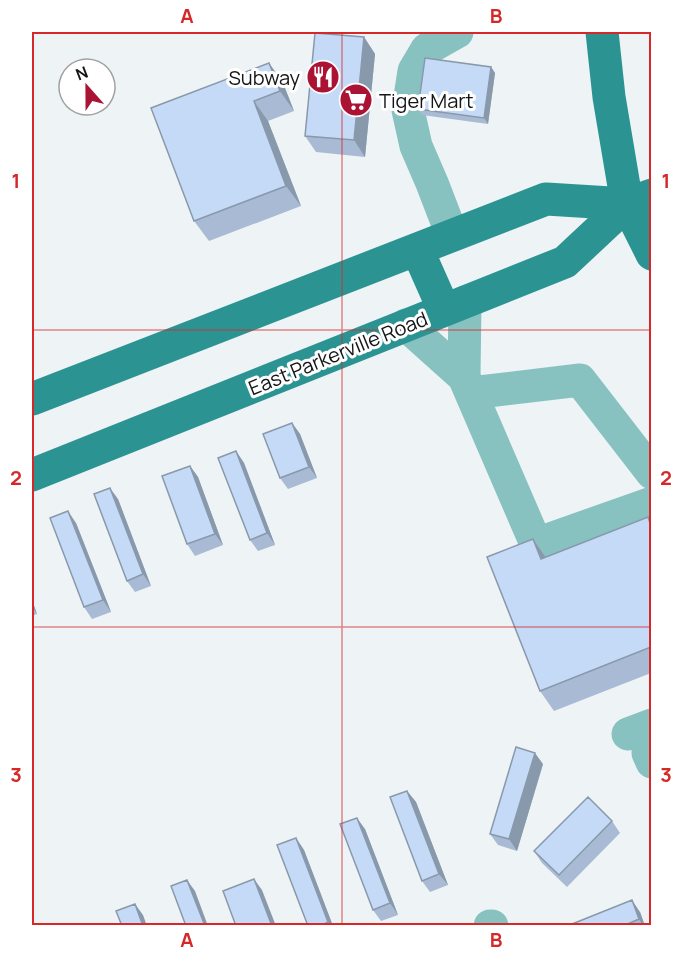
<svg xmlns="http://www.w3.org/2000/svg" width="683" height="957" font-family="Manrope,sans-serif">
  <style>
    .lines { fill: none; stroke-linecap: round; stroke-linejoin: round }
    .minor { stroke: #87c2c1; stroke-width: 33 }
    .major { stroke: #2b9493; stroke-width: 33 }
    .wall { fill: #a9bbd4 }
    .shaded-wall { fill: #8999ac }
    .building { fill: #c4daf6; stroke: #8999ac; stroke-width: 1.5 }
    .grid { fill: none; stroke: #d62828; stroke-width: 1.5; stroke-opacity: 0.55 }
    .labels { text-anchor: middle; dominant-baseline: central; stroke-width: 6; stroke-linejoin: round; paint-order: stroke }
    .poi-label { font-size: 20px; fill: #141516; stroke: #fff; text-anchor: end }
    .street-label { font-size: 20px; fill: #141516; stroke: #fff }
    .neatline { fill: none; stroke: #d62828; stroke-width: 2 }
    .grid-label { font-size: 20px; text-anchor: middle; font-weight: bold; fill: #d62828 }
  </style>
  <rect width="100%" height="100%" fill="#eef3f6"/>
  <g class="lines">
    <path class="minor" d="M452,235L432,183L416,146L408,110L414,71L427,49L457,32
      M406,325L464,377L536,544L652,503
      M464,377L465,302
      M471,393L580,380L652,473
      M628,734L652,725
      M648,753L652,762
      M490,926H492"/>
    <path class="major" d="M602,32L609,97L627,204L652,254
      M417,249L444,310
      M32,399L546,199L627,204
      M32,475L565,262L627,204L652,195"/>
  </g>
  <path class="wall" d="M364,37L375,54L365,157L316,152L305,136Z
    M269,63L283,83L294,111L268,121L301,206L209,241L194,221Z
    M491,67L495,73L488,124L422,115L418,109Z
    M292,423L300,434L317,478L288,489L280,478Z
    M236,451L244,463L275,545L258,551L250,540Z
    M190,466L198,477L223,545L195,556L187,544Z
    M118,499L151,586L135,592L127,581Z
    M651,522V673L554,711L540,691L533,539L546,557Z
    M76,523L111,612L92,619L84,607Z
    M32,600L37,614L32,616Z
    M543,764L517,851L498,845L490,834Z
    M407,791L416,802L448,885L430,892L422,881Z
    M612,821L620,833L567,887L542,863L534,851Z
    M365,829L398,915L381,921L373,910Z
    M296,838L304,850L333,926H308Z
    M640,912L645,926H567Z"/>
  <path class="shaded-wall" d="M364,37L375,54L365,157L354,140Z
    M269,63L283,83L294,111L280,91Z
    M491,67L495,73L488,124L484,118Z
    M254,101L268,121L301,206L286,186Z
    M292,423L300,434L317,478L309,467Z
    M236,451L244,463L275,545L267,533Z
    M190,466L198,477L223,545L215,534Z
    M110,488L118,499L151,586L143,574Z
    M68,511L76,523L111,612L103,600Z
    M533,539L547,559H541Z
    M32,600L37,614L32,606Z
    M535,753L543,764L517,851L509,839Z
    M407,791L416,802L448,885L439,874Z
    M357,818L365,829L398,915L390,903Z
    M296,838L304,850L333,926H330L328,922Z
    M254,879L262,890L276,926H272Z
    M187,880L195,891L208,926H205Z
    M632,900L640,912L645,926H643L639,919Z
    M135,904L143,915L147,926H143Z"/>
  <path class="building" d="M315,33L364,37L354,140L305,136Z
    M425,58L491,67L484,118L418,109Z
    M269,63L280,91L254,101L286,186L194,221L151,108Z
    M292,423L309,467L280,478L263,434Z
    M236,451L267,533L250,540L218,458Z
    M190,466L215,534L187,544L162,476Z
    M110,488L143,574L127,581L94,494Z
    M68,511L103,600L84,607L50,518Z
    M648,517L651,526V647L540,691L487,557L533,539L541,559Z
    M516,747L535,753L509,839L490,834Z
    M407,791L439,874L422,881L390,797Z
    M588,797L612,821L559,875L534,851Z
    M357,818L390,903L373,910L340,824Z
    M296,838L328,922L320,926H308L277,845Z
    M254,879L272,926H236L223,891Z
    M187,880L205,926H186L171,886Z
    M632,900L639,919L623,926H567Z
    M135,904L143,926H122L116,911Z"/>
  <path class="grid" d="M342,32V926M32,330H652M32,627H652"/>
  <defs>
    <symbol id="restaurant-disc" viewBox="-11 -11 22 22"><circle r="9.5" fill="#aa1334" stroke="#fff"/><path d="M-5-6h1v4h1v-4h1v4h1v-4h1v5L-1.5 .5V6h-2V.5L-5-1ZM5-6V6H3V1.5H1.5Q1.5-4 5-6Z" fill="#fff"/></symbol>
    <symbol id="supermarket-disc" viewBox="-11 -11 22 22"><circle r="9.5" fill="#aa1334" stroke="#fff"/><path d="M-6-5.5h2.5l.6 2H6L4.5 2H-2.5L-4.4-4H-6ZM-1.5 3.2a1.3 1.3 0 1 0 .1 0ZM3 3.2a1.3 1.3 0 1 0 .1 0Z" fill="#fff"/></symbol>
  </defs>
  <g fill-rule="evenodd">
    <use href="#restaurant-disc" x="304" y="58" width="38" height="38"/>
    <use href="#supermarket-disc" x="337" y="81" width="38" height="38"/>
  </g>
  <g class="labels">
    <g class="poi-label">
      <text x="300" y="77">Subway</text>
      <text x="379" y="100" text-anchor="start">Tiger Mart</text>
    </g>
    <g class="street-label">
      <text transform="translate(338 353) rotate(-22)">East Parkerville Road</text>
    </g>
  </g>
  <rect width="683" height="957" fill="none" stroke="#ffffff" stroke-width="66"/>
  <g transform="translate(87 87) rotate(339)"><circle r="28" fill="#ffffff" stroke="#a1a1a2" stroke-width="1.5"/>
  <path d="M0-4.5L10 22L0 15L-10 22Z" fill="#aa1334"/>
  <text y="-9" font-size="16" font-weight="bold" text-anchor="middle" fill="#141516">N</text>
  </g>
  <rect x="33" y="33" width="617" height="891" class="neatline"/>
  <g class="grid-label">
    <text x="187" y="23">A</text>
    <text x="496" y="23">B</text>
    <text x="16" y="188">1</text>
    <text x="666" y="188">1</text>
    <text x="16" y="485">2</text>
    <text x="666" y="485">2</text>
    <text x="16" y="782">3</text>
    <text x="666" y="782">3</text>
    <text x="187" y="947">A</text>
    <text x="496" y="947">B</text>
  </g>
</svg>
